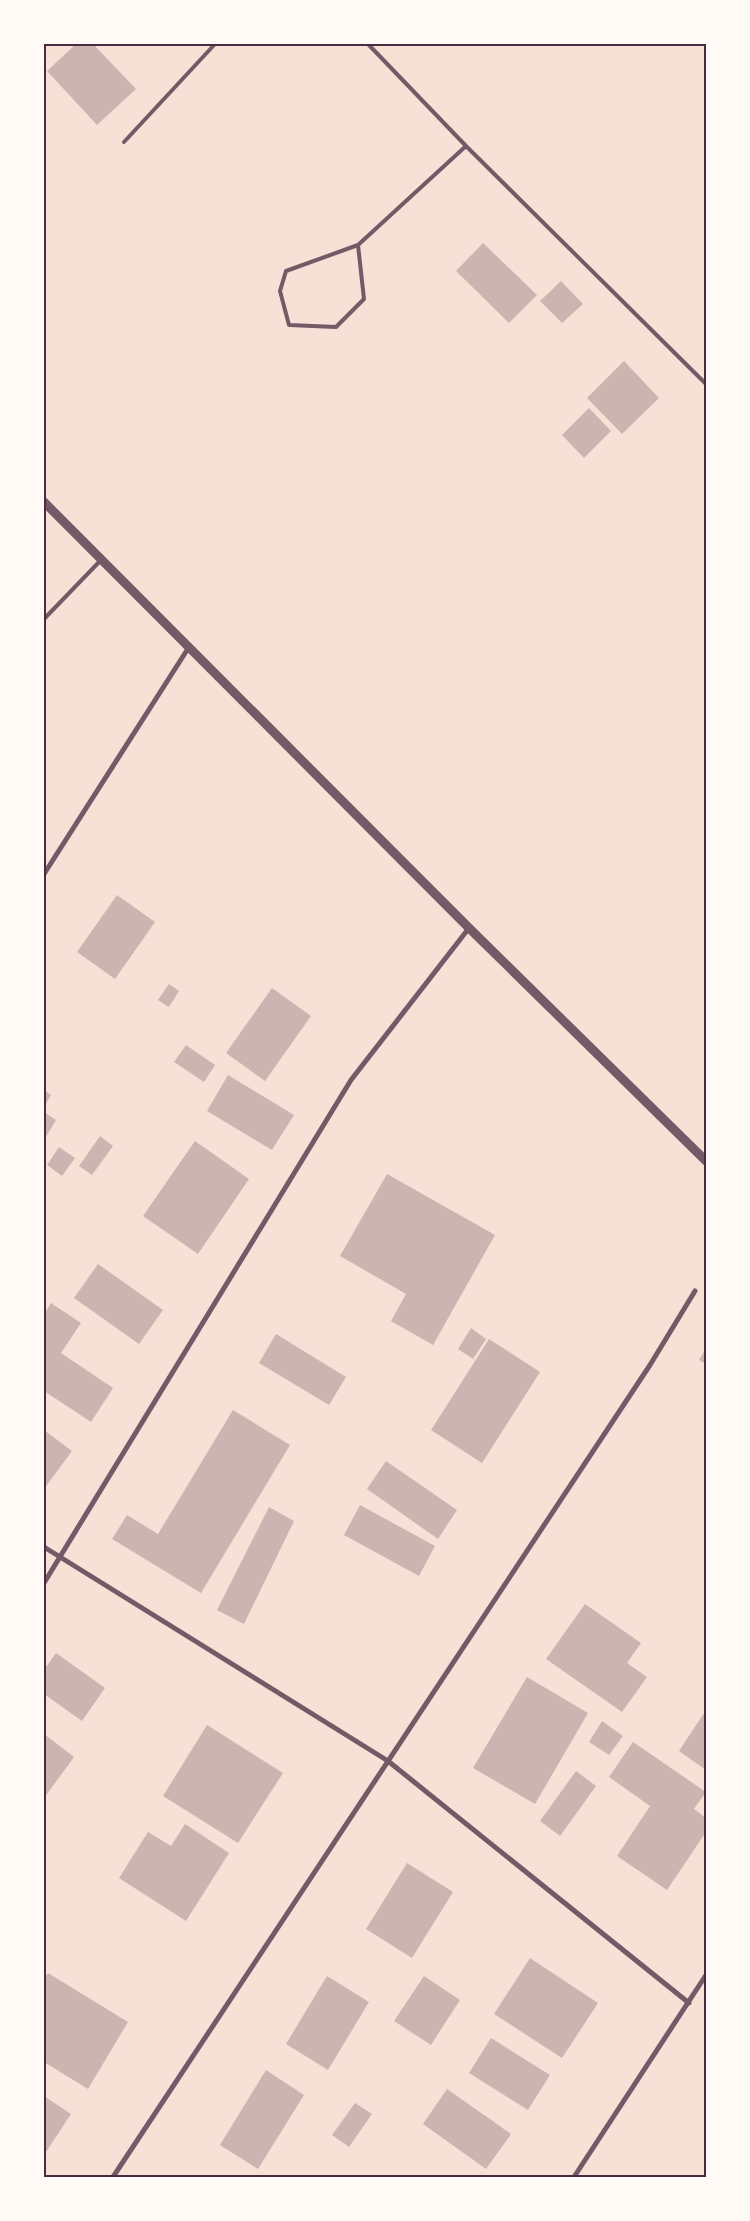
<svg xmlns="http://www.w3.org/2000/svg" width="750" height="2221" font-family="'Nunito Sans',sans-serif">
  <style>
    .building { fill: #ccb4b1 }
    .lines { fill: none; stroke-linecap: round; stroke-linejoin: round }
    .service { stroke: #755966; stroke-width: 4 }
    .minor { stroke: #755966; stroke-width: 5 }
    .tertiary { stroke: #755966; stroke-width: 9 }
    .neatline { fill: none; stroke: #4a2c40; stroke-width: 2 }
  </style>
  <rect width="100%" height="100%" fill="#f7e1d7"/>
  <path class="building" d="M76,44H93L136,89L97,125L47,71Z
    M483,243L537,295L509,323L456,271Z
    M561,281L583,304L562,323L540,301Z
    M624,361L659,398L622,434L587,398Z
    M589,408L611,431L584,458L562,435Z
    M117,895L155,922L115,979L77,952Z
    M169,984L179,991L169,1007L158,1000Z
    M272,988L311,1016L265,1081L226,1053Z
    M186,1045L215,1065L204,1082L174,1062Z
    M228,1075L294,1115L272,1150L207,1111Z
    M44,1090L51,1095L44,1107Z
    M44,1112L56,1120L44,1140Z
    M100,1136L113,1146L92,1175L79,1166Z
    M195,1141L249,1179L198,1254L143,1216Z
    M59,1147L75,1158L62,1176L47,1165Z
    M387,1174L495,1235L433,1345L391,1321L406,1294L340,1256Z
    M98,1264L163,1310L139,1344L74,1298Z
    M51,1303L81,1323L61,1353L113,1388L91,1422L44,1391V1314Z
    M471,1328L486,1339L473,1359L458,1349Z
    M276,1334L346,1377L329,1405L259,1363Z
    M489,1339L540,1372L482,1463L431,1430Z
    M706,1348V1364L699,1360Z
    M233,1410L290,1445L201,1593L112,1539L127,1515L158,1534Z
    M44,1430L72,1451L44,1489Z
    M386,1461L457,1510L438,1539L367,1489Z
    M360,1505L435,1546L419,1576L344,1535Z
    M269,1507L294,1521L244,1624L217,1610Z
    M585,1604L641,1643L627,1663L647,1677L622,1712L546,1659Z
    M56,1653L105,1688L82,1721L44,1694V1670Z
    M527,1677L588,1713L535,1804L473,1768Z
    M706,1710V1770L679,1751Z
    M602,1721L623,1736L609,1755L589,1742Z
    M207,1725L283,1773L238,1843L163,1796Z
    M44,1734L74,1757L44,1798Z
    M633,1742L706,1792L694,1809L706,1818V1832L667,1890L617,1856L650,1806L609,1777Z
    M576,1771L596,1786L560,1836L540,1821Z
    M185,1824L229,1853L186,1921L119,1878L148,1832L171,1846Z
    M407,1863L453,1892L412,1958L366,1929Z
    M530,1958L598,2003L562,2058L494,2014Z
    M48,1973L128,2022L88,2089L44,2062V1979Z
    M327,1976L369,2002L328,2070L286,2044Z
    M424,1976L460,2000L431,2045L394,2021Z
    M491,2038L550,2075L528,2110L469,2073Z
    M266,2070L304,2095L258,2169L220,2145Z
    M447,2089L511,2134L486,2169L423,2124Z
    M44,2096L71,2114L44,2155Z
    M355,2103L372,2114L349,2147L332,2135Z"/>
  <g class="lines">
    <path class="service" d="M368,44L466,146L706,384
      M124,142L215,44
      M358,245L364,299L336,327L289,325L280,291L286,271L358,245L466,146
      M44,619L101,560"/>
    <path class="minor" d="M44,874L189,647
      M44,1547L388,1761L689,2003
      M44,1583L351,1080L469,928
      M113,2177L650,1365L695,1291
      M574,2177L706,1975"/>
    <path class="tertiary" d="M44,502L469,928L706,1161"/>
  </g>
  <rect width="750" height="2221" fill="none" stroke="#fffaf5" stroke-width="90"/>
  <rect x="45" y="45" width="660" height="2131" class="neatline"/>
</svg>
